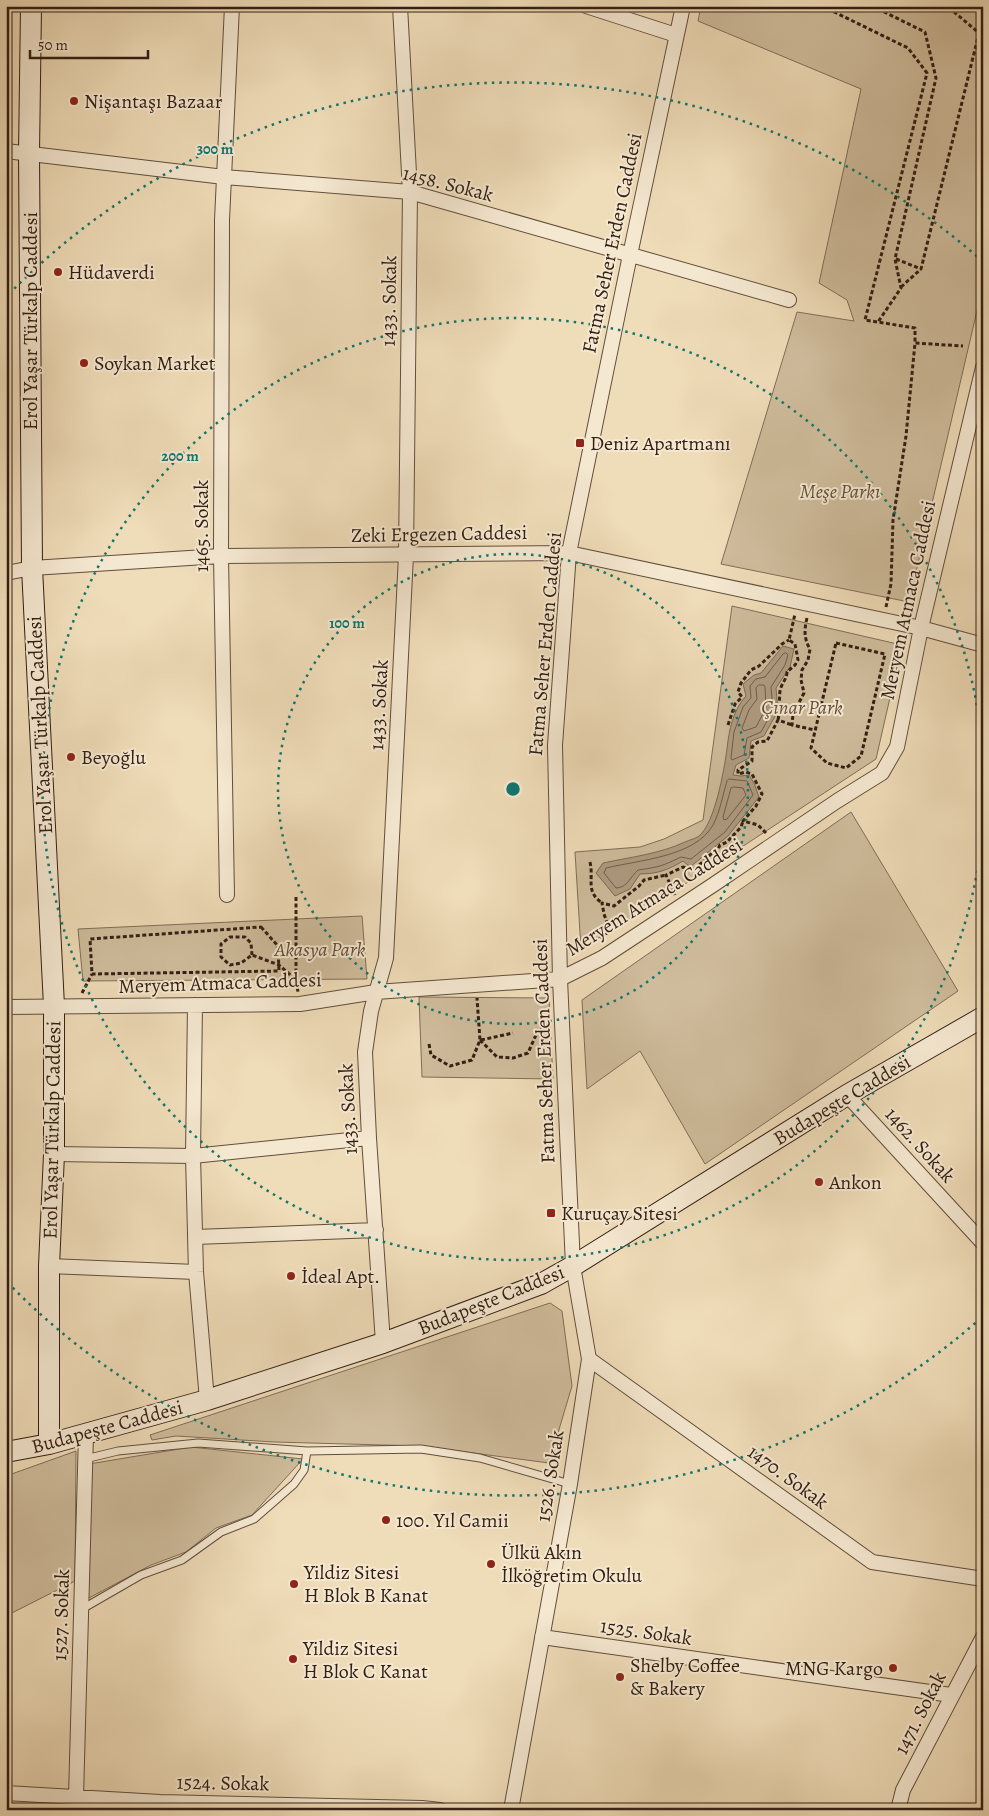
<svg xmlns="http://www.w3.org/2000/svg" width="989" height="1816" font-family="Alegreya,serif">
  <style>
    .green { fill: #cfbc9c; stroke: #806d58 }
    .water { fill: #af9b80; stroke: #7d6954 }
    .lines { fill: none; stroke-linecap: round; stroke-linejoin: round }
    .shore { stroke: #705c4a; stroke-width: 1 }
    .lane-casing { stroke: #614e3c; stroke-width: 9 }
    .street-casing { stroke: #614e3c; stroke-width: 16 }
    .secondary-casing { stroke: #321e13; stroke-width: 22 }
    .path { stroke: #321e13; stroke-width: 3; stroke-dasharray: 4 2.5; stroke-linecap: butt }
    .lane { stroke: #f5e8d1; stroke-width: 7 }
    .street { stroke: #f5e8d1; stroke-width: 14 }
    .secondary { stroke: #f5e8d1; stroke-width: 20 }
    .ring { fill: none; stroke: #0f766e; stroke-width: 2.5; stroke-dasharray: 2.5 5 }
    .poi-dot { fill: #8f2418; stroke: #f5e8d1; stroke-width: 2 }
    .labels { text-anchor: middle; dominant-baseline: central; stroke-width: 4; stroke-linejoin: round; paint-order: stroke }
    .poi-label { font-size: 20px; fill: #321e13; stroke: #f5e8d1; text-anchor: start }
    .street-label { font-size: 20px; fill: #321e13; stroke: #f5e8d1 }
    .park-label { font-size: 20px; font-style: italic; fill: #614d3c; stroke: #f5e8d1 }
    .centre { fill: #0f766e; stroke: #f5e8d1; stroke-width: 2.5 }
    .ring-label { font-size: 15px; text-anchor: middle; font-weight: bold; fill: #0f766e; stroke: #f5e8d1; stroke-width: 4; stroke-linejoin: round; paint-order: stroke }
  </style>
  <rect width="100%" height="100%" fill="#efdcb8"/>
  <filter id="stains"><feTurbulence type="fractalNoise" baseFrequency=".004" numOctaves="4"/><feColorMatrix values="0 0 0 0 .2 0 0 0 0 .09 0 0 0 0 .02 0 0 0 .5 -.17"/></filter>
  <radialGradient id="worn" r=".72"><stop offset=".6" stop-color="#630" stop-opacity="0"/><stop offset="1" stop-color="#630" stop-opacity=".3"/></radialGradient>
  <path class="green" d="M701,6H983V285L909,602L721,564L797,312L854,321L847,300L819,283L861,89L698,21Z
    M732,606L902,645L876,759L696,877L581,949L575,852L640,847L664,839L703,820Z
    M851,812L958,991L705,1164L640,1051L587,1089L582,1000Z
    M362,916L367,979L83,981L78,929Z
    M419,997L549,998L553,1079L422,1077Z
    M550,1303L562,1311L572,1386L549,1463L420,1446L274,1442L176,1436L152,1440L150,1435Z
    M191,1447L303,1459L252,1515L216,1528L186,1552L151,1565L87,1599L89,1464Z
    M76,1451L75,1581L6,1616V1476Z"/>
  <path class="water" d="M783,646L794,649L790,667L776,688L778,711L764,736L751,741L749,758L736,765L733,775L741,776L749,775L754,783L759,797L728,836L690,867L683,861C668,870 657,874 640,874L630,889L615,896L596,873L603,863C631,857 659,854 685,842C689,840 695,839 699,836C715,823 724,770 727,749C729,730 733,710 746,696L743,684L754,675L761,673Z"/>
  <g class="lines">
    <path class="shore" d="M786,653L788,655L785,665L771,687L773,710L761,732L747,738L744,755L732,760L731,758L734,732L743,707L751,698L750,686L756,679L765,677L783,654Z
      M759,685H763L765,686L766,708L756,727L744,731L742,728L749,710L757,699L756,688Z
      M729,779L747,781L753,795L725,832L691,859L681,857C662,866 660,867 638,870C630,877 627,888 616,888L604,873L606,868C639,860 695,857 713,825C720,812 723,794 727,781Z
      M734,787L743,788L746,795L727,819L724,820L723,817L731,788Z"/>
    <defs>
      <path id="lane" d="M85,1459L118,1451L198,1443L307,1451L421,1449L480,1458L570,1484
        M82,1609L141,1575L182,1560L221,1532L254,1519L294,1484L304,1470L307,1451"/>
      <path id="street" d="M586,6L676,35
        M6,151L224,177L410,192L789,300
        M6,573L32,568L221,556L569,553L921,628L983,645
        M227,895L221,556L222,220L232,6
        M195,1005L193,1156L196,1272L207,1400
        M6,1007L300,1004L376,992L560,979L602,958L713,885L837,801L882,773L897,747L921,628L983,367
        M847,1095L983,1243
        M54,1154L193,1156L369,1138
        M195,1237L376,1230
        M49,1266L196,1272
        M383,1343L369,1138L365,1052L371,1011L386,958L406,555L410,192L400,6
        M589,1359L872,1562L983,1579
        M542,1637L951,1695
        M6,1793L160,1802L422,1808L440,1810
        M76,1797L86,1434
        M511,1810L570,1484L589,1359L573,1266L560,979L555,745L569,553L630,255L683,6
        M898,1810L903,1790L983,1637"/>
      <path id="secondary" d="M31,6L29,153L32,568L54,1006V1154L49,1266V1444
        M6,1452L49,1444L207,1400L383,1343L541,1284L573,1266L847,1095L983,1017"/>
    </defs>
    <use href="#lane" class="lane-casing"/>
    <use href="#street" class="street-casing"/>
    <use href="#secondary" class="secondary-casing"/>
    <path class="path" d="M822,6L908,48L927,73L865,320L915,328V343
      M872,6L925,32L936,78L895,259L901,288L878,322
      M976,48L983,46
      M896,259L921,269L979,33L947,6
      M901,287L921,269
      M886,607L891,584L893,520L906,436L915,343L963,346
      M807,618C804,630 804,639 810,649L808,660L802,670L801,680L804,693L793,714L792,725L815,730
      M836,643L885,654L861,756L846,768L827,763L811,748Z
      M778,720C780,710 779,701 780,691C781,684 787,679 787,672L795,665L798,660L795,644L789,640L795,614
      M728,725L735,704L742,697L738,692L741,683L751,670L759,666L782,644L789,640
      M766,833L758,825L743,821L756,806L762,794L752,774L746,772L738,774V770L752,761V747L758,742L767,741L778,720L792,725
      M590,862C594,880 585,891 602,903
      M675,895L666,875L683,867L689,869L696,868L711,854L717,851L720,845L727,842L741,827L743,821
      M296,897V979
      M261,927L278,946L279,971L92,974L90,939Z
      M577,949H581L610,931L604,914L602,903L614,906L639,886L644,880L666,875
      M252,955L251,943L245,937H230L221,944V957L230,965L241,963L252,955L279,965L296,980L298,992
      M82,993L92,974
      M480,1040L497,1057L513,1058L528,1053L539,1028H550
      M481,1040L513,1033
      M429,1044L431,1055L450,1066L472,1060L480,1040L477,998"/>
    <use href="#lane" class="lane"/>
    <use href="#street" class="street"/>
    <use href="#secondary" class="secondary"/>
  </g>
  <g class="ring">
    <circle cx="513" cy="789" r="235"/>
    <path d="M983 826A471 471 0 1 1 983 752"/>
    <path d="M981 1318A706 706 0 0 1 9 1284M9 294A706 706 0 0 1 981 260"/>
  </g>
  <g class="poi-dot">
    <circle cx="74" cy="101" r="5"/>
    <circle cx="58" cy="272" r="5"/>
    <circle cx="84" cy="363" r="5"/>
    <rect x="575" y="438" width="10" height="10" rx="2.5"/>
    <circle cx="71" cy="757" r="5"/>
    <circle cx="819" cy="1182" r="5"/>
    <rect x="546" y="1208" width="10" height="10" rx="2.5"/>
    <circle cx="291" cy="1276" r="5"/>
    <circle cx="386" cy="1520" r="5"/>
    <circle cx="491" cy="1564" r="5"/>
    <circle cx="294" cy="1584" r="5"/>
    <circle cx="293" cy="1659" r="5"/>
    <circle cx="893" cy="1668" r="5"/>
    <circle cx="620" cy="1677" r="5"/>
  </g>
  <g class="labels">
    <g class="poi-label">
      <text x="84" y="101">Nişantaşı Bazaar</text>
      <text x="68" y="272">Hüdaverdi</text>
      <text x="94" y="363">Soykan Market</text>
      <text x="590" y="443">Deniz Apartmanı</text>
      <text x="81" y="757">Beyoğlu</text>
      <text x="829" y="1182">Ankon</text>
      <text x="561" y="1213">Kuruçay Sitesi</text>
      <text x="301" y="1276">İdeal Apt.</text>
      <text x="396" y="1520">100. Yıl Camii</text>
      <text x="501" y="1552">Ülkü Akın<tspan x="501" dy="23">İlköğretim Okulu</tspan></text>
      <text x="304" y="1572">Yildiz Sitesi<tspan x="304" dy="23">H Blok B Kanat</tspan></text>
      <text x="303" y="1648">Yildiz Sitesi<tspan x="303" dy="23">H Blok C Kanat</tspan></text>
      <text x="630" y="1665">Shelby Coffee<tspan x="630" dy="23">&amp; Bakery</tspan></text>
      <text x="883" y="1668" text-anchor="end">MNG Kargo</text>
    </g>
    <g class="street-label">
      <text transform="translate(448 184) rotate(14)">1458. Sokak</text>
      <text transform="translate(612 243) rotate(-78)">Fatma Seher Erden Caddesi</text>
      <text transform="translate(389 301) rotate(-89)">1433. Sokak</text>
      <text transform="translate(30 321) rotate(-90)">Erol Yaşar Türkalp Caddesi</text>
      <text transform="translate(201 526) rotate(-90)">1465. Sokak</text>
      <text transform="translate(439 534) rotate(-1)">Zeki Ergezen Caddesi</text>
      <text transform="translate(908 600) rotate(-78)">Meryem Atmaca Caddesi</text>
      <text transform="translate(545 644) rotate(-85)">Fatma Seher Erden Caddesi</text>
      <text transform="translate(379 705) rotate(-87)">1433. Sokak</text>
      <text transform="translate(40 725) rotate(-93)">Erol Yaşar Türkalp Caddesi</text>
      <text transform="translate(654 897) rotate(-32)">Meryem Atmaca Caddesi</text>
      <text transform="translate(220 983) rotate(-2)">Meryem Atmaca Caddesi</text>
      <text transform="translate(544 1051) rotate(-92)">Fatma Seher Erden Caddesi</text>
      <text transform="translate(842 1100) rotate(-31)">Budapeşte Caddesi</text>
      <text transform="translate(348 1109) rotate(-93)">1433. Sokak</text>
      <text transform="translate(52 1130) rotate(-89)">Erol Yaşar Türkalp Caddesi</text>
      <text transform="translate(920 1145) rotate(48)">1462. Sokak</text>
      <text transform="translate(491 1300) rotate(-22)">Budapeşte Caddesi</text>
      <text transform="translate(107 1427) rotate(-15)">Budapeşte Caddesi</text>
      <text transform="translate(550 1476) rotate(-81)">1526. Sokak</text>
      <text transform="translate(788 1477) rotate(36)">1470. Sokak</text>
      <text transform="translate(61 1615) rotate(-88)">1527. Sokak</text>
      <text transform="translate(646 1632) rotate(8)">1525. Sokak</text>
      <text transform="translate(920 1713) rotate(-63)">1471. Sokak</text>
      <text transform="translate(223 1783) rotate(1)">1524. Sokak</text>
    </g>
    <g class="park-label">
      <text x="840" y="491">Meşe Parkı</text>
      <text x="802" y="707">Çınar Park</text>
      <text x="320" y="949">Akasya Park</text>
    </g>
  </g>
  <circle cx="513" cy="789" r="8" class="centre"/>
  <g class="ring-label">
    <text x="215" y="154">300 m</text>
    <text x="180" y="461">200 m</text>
    <text x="347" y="628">100 m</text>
  </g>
  <rect width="989" height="1816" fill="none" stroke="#efdcb8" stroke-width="25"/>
  <rect x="8" y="8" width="974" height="1801" fill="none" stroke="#321e13" stroke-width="2.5"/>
  <rect x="12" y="12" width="964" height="1791" fill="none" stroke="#321e13"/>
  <path d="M30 50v8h118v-8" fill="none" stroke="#321e13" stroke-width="2.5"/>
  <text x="38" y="50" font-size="15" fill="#321e13" stroke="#f5e8d1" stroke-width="4" paint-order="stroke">50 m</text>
  <rect width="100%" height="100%" filter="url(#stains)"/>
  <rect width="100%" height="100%" fill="url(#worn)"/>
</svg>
